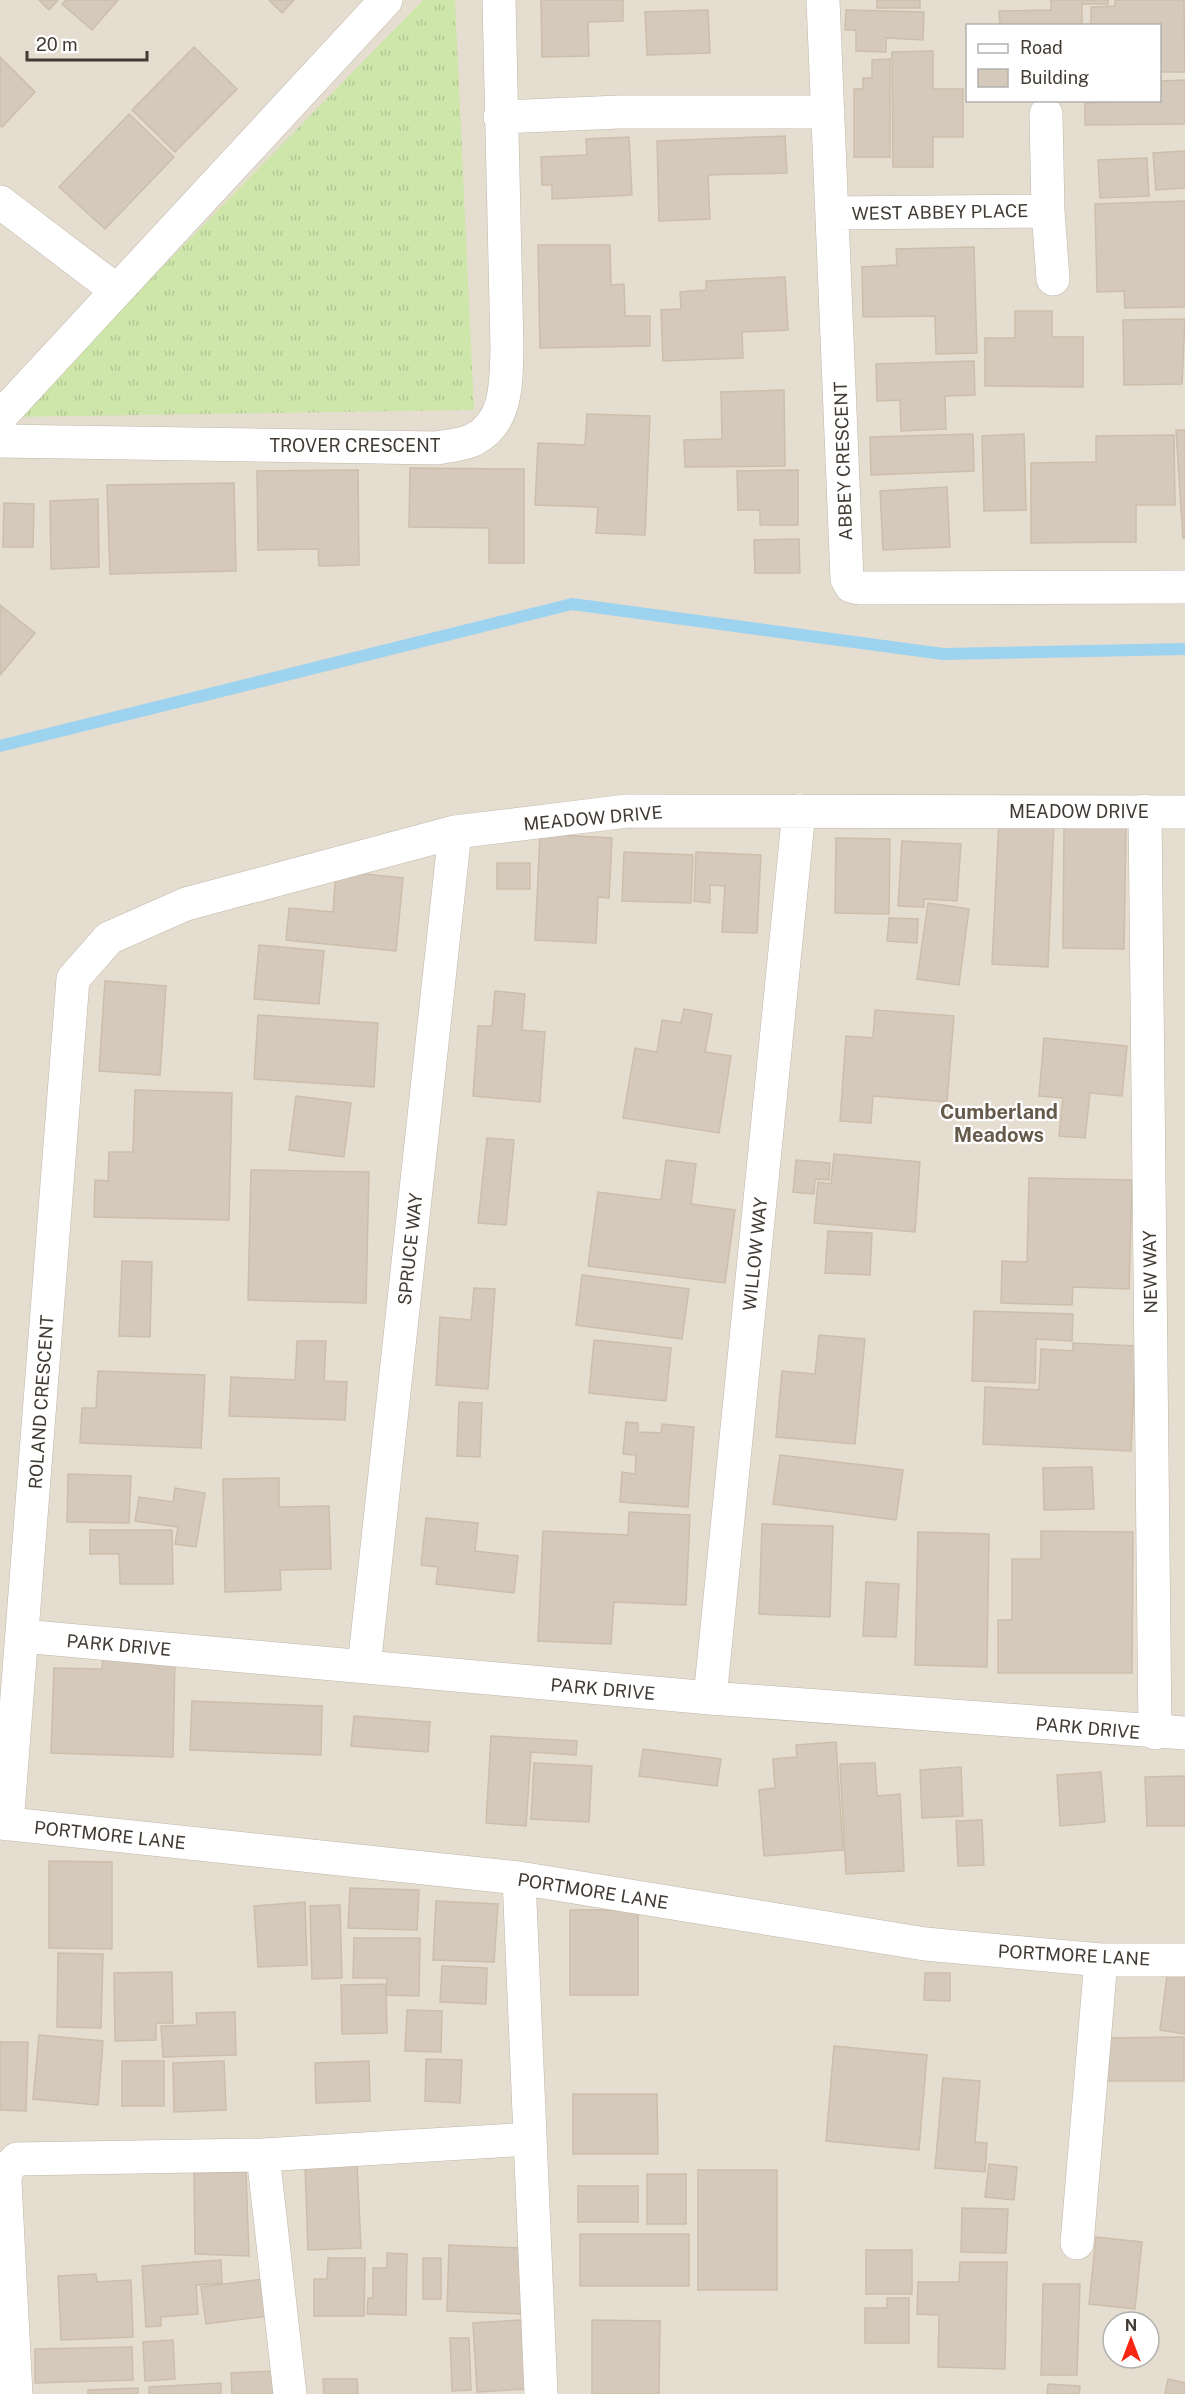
<svg xmlns="http://www.w3.org/2000/svg" width="1185" height="2394" font-family="'Public Sans',sans-serif">
  <style>
    .residential { fill: #e5ddd0; fill-rule: evenodd }
    .grass { fill: url(#grass-tufts) }
    .lines { fill: none; stroke-linecap: round; stroke-linejoin: round }
    .stream { stroke: #9ed3ef; stroke-width: 12 }
    .building { fill: #d5c9bb; stroke: #cdbeab; stroke-width: 1.5 }
    .minor-casing { stroke: #bfb6a8; stroke-width: 34 }
    .minor { stroke: #fff; stroke-width: 33 }
    .labels { text-anchor: middle; dominant-baseline: central; stroke-width: 4.5; stroke-linejoin: round; paint-order: stroke }
    .street-label { font-size: 18px; fill: #423b33; stroke: #fff }
    .neighbourhood-label { font-size: 20px; font-weight: bold; fill: #65594a; stroke: #fff }
  </style>
  <defs>
    <pattern id="grass-tufts" width="24" height="20" patternUnits="userSpaceOnUse" patternTransform="scale(1.5)"><rect width="24" height="20" fill="#cfe6ab"/><path d="M3 7l-1-3M5 7V3M7 7l1-3M15 17l-1-3M17 17v-4M19 17l1-3" fill="none" stroke="#b3c694"/></pattern>
  </defs>
  <rect width="100%" height="100%" fill="#f1ece2"/>
  <path class="residential" d="M0,0H1185V2394H0ZM968,26H1160V100H968ZM1113,2322H1149V2358H1113Z"/>
  <path class="grass" d="M423,0H455L474,410L16,417Z"/>
  <g class="lines">
    <path class="stream" d="M0,746L572,604L943,654L1185,649"/>
  </g>
  <path class="building" d="M39,0H58L49,10Z
    M66,0H118L92,30L62,4Z
    M269,0H294L282,13Z
    M541,0H623V21L588,22L589,56L542,57Z
    M877,0H920V8H877Z
    M1051,0H1108V4H1082V26H1000L999,11L1051,10Z
    M1115,0H1184L1185,72H1160V26H1091V7L1115,6Z
    M708,10L710,53L647,55L645,12Z
    M846,10L924,12L923,40L886,38V52L856,51V30H845Z
    M194,47L237,89L175,152L132,110Z
    M933,51V89H963V137H933V167H893L892,52Z
    M0,57L35,92L2,127L0,125Z
    M890,59V157H854V89H863V78H872V60Z
    M1185,80V124L1085,125V103L1160,100V81Z
    M129,114L174,157L105,229L59,187Z
    M785,136L787,173L708,175L710,219L659,221L657,141Z
    M629,137L632,195L552,199V185H542L541,157L587,155L586,139Z
    M1185,151V188L1156,190L1153,153Z
    M1147,158L1149,196L1100,198L1098,160Z
    M1185,201V307L1125,308L1124,291L1097,292L1095,204Z
    M538,245H610L611,285L624,284L625,316H650V346L540,348Z
    M974,247L977,353L936,354L935,316L863,317L862,267L897,265L896,249Z
    M785,277L788,330L742,332L743,358L663,361L661,310L681,309L680,292L706,290V281Z
    M1015,311H1052V337H1083V387L985,386V338H1015Z
    M1185,319L1182,384L1124,385L1123,320Z
    M974,361L975,395L945,396L946,429L901,431L900,400L877,401L876,364Z
    M784,390L785,466L685,467L684,440L722,439L721,392Z
    M587,414L650,416L645,535L596,533L598,507L535,505L538,443L585,445Z
    M1176,430H1185V538H1183Z
    M973,434L974,471L871,475L870,437Z
    M1024,434L1026,510L984,511L982,436Z
    M1174,435L1175,505H1136V542L1031,543V463L1096,462V436Z
    M410,468L524,469V563H489V528L409,527Z
    M358,470L359,565L319,566L318,549L258,550L257,471Z
    M798,470V525H760V510H738L737,471Z
    M234,483L236,571L110,574L107,485Z
    M947,487L950,547L883,550L880,491Z
    M98,499L99,567L51,569L50,501Z
    M4,503L34,504L33,547H3Z
    M799,539L800,573H755L754,540Z
    M0,605L35,633L0,675Z
    M999,819L1054,822L1048,967L992,964Z
    M1064,823H1126L1124,949L1063,948Z
    M540,834L612,838L609,898L598,897L596,943L535,940Z
    M836,838L890,839L889,914L835,913Z
    M902,841L961,844L957,901L924,899V907L898,906Z
    M624,852L693,855L691,903L622,901Z
    M696,852L761,855L757,933L722,932L725,886L710,885V903L694,901Z
    M497,863H530V889H497Z
    M336,871L403,878L396,951L286,940L289,908L333,912Z
    M928,903L969,909L959,985L917,979Z
    M889,918L918,919L917,943L887,941Z
    M259,945L324,951L319,1004L254,999Z
    M105,981L166,986L160,1075L99,1071Z
    M495,991L525,994L522,1030L545,1032L540,1102L473,1096L478,1026H492Z
    M684,1009L712,1014L705,1052L731,1056L719,1133L623,1118L635,1048L657,1052L662,1020L681,1023Z
    M875,1010L954,1016L947,1102L873,1096L871,1123L840,1121L846,1036L873,1038Z
    M258,1015L378,1023L374,1087L254,1079Z
    M1044,1038L1127,1046L1122,1096L1090,1093L1085,1138L1059,1136L1063,1098L1039,1096Z
    M135,1090L232,1093L229,1220L94,1217L95,1180L108,1181L109,1152H133Z
    M296,1096L351,1103L344,1157L289,1150Z
    M487,1138L514,1140L506,1225L478,1223Z
    M834,1154L920,1162L915,1232L814,1223L818,1182L831,1184Z
    M666,1160L696,1164L691,1204L735,1210L725,1283L588,1266L598,1192L661,1200Z
    M796,1160L830,1163L829,1180L815,1179L814,1194L793,1192Z
    M251,1170L369,1172L366,1303L248,1300Z
    M1029,1178L1132,1180L1129,1289L1073,1287L1072,1305L1001,1303L1002,1261L1027,1262Z
    M828,1231L872,1233L870,1275L825,1273Z
    M122,1261L152,1262L150,1337L119,1336Z
    M582,1275L689,1289L682,1339L576,1325Z
    M474,1288L495,1289L488,1389L436,1385L440,1317L471,1320Z
    M974,1311L1073,1314L1072,1341L1036,1339L1035,1383L972,1381Z
    M819,1335L865,1339L855,1444L776,1437L782,1371L815,1374Z
    M594,1340L671,1348L666,1401L589,1393Z
    M297,1341H326L324,1381L347,1382L345,1420L229,1416L231,1377L295,1380Z
    M1073,1343L1136,1346L1131,1451L983,1444L985,1387L1039,1390L1041,1349L1073,1351Z
    M98,1371L205,1375L201,1448L80,1443L82,1408H96Z
    M459,1402L482,1403L480,1457L457,1456Z
    M626,1422L638,1423V1432L661,1433L662,1424L694,1427L688,1507L620,1502L622,1472L635,1474L636,1455L623,1454Z
    M780,1455L903,1470L896,1520L773,1504Z
    M1092,1467L1094,1509L1044,1510L1043,1468Z
    M68,1474L131,1476L129,1523L67,1522Z
    M279,1478V1507L329,1506L331,1569L280,1570L281,1590L225,1592L223,1479Z
    M175,1488L205,1493L196,1547L175,1544L178,1527L135,1521L139,1497L173,1502Z
    M629,1512L690,1515L686,1605L614,1602L611,1644L538,1641L543,1531L628,1535Z
    M426,1518L478,1523L475,1551L518,1556L514,1593L436,1584L438,1567L421,1565Z
    M762,1524L833,1526L830,1617L759,1614Z
    M90,1530H172L173,1584H120L119,1554H90Z
    M1041,1531L1133,1532L1132,1673H998V1620H1012V1559H1041Z
    M918,1532L989,1534L987,1667L915,1665Z
    M866,1582L899,1584L896,1637L863,1636Z
    M103,1655L175,1657L173,1757L51,1753L54,1668L102,1669Z
    M192,1701L322,1706L321,1755L190,1750Z
    M354,1716L430,1722L428,1752L351,1746Z
    M491,1736L577,1741L576,1755L531,1752L526,1826L486,1823Z
    M836,1742L843,1850L764,1856L759,1790L775,1788L773,1759L797,1757L796,1745Z
    M643,1749L721,1759L717,1786L639,1776Z
    M534,1763L592,1766L589,1822L531,1819Z
    M875,1763L877,1796L900,1794L904,1871L846,1874L840,1764Z
    M961,1767L963,1816L922,1818L920,1770Z
    M1101,1772L1105,1822L1060,1826L1057,1775Z
    M1185,1776V1826H1147L1145,1777Z
    M982,1820L984,1865L958,1866L956,1821Z
    M49,1861L112,1862V1949L49,1948Z
    M350,1888L419,1890L417,1930L348,1928Z
    M436,1901L498,1904L494,1962L433,1960Z
    M305,1902L307,1965L258,1967L254,1906Z
    M340,1905L342,1978L312,1979L310,1906Z
    M570,1910H638V1995H570Z
    M354,1938H420L419,1996L386,1995L387,1978H353Z
    M58,1953L103,1954L101,2028L57,2027Z
    M442,1966L487,1968L486,2004L440,2002Z
    M172,1972L173,2023H156V2040L115,2041L114,1973Z
    M925,1973H950V2001L924,2000Z
    M1167,1975L1185,1977V2034L1160,2030Z
    M386,1984L387,2033L342,2034L341,1985Z
    M407,2010L442,2011L441,2052L405,2051Z
    M235,2012L236,2055L163,2057L161,2026L197,2025L196,2013Z
    M39,2035L103,2041L98,2105L33,2099Z
    M1184,2037V2081H1106V2038Z
    M0,2042H28L26,2111L0,2110Z
    M834,2046L927,2055L919,2150L826,2141Z
    M426,2059L462,2060L460,2103L425,2101Z
    M122,2061H164V2106H122Z
    M224,2061L226,2110L174,2112L173,2063Z
    M369,2061L370,2101L316,2103L315,2063Z
    M943,2078L980,2081L975,2142L987,2143L985,2172L935,2168Z
    M573,2094H657L658,2154H573Z
    M357,2164L361,2248L308,2250L305,2166Z
    M989,2164L1017,2167L1014,2200L985,2197Z
    M698,2170H777V2290H698Z
    M246,2172L249,2256L195,2254L194,2173Z
    M647,2174H686V2224H647Z
    M578,2186H638V2222H578Z
    M962,2208L1008,2209L1006,2253L961,2252Z
    M580,2234H689V2286H580Z
    M1096,2237L1142,2242L1135,2309L1089,2304Z
    M449,2245L522,2248L521,2314L447,2311Z
    M866,2250H912V2294H866Z
    M387,2253L407,2254L406,2315L367,2314L368,2298H373V2268H387Z
    M328,2258H365L364,2316H314V2279H327Z
    M423,2258H441V2299H423Z
    M221,2260L222,2283L196,2285L198,2314L161,2317V2326L146,2327L142,2266Z
    M960,2262H1007L1005,2369L938,2367L939,2315L917,2314L918,2282H959Z
    M96,2274L97,2282L131,2280L133,2337L61,2340L58,2276Z
    M264,2279L268,2316L206,2324L201,2287Z
    M1043,2284H1080L1077,2375H1041Z
    M887,2298H909V2343H865V2308H887Z
    M521,2320L526,2389L477,2392L473,2323Z
    M592,2320L660,2321L659,2394H592Z
    M450,2338H469L471,2390L452,2391Z
    M173,2340L175,2379L145,2381L143,2342Z
    M132,2347L133,2380L35,2383V2349Z
    M273,2371L274,2394H232L231,2373Z
    M323,2379H357L358,2394H324Z
    M1168,2379L1185,2383V2394H1165Z
    M221,2383V2394H149V2387Z
    M1048,2384L1080,2386L1079,2394H1047Z
    M138,2388V2394H88V2390Z"/>
  <g class="lines">
    <defs>
      <path id="minor" d="M823,0L847,579L851,586L859,588L1185,587
        M1046,114L1048,211L1053,279
        M500,117L619,112H828
        M0,202L116,290
        M833,213L1048,211
        M0,417L386,0
        M0,441L436,448C447,446 462,445 473,440C508,422 506,382 507,348L499,0
        M1145,811L1155,1733
        M22,1636L710,1698L1185,1733
        M364,1667L455,832
        M710,1698L799,811
        M0,1823L519,1878L925,1944L1101,1960H1185
        M7,1824L73,979L109,938L186,904L455,832L627,811L1185,812
        M519,1878L541,2394
        M263,2155L290,2394
        M1077,2243L1101,1960
        M16,2394L5,2182L6,2170L17,2159L263,2155L530,2139"/>
    </defs>
    <use href="#minor" class="minor-casing"/>
    <use href="#minor" class="minor"/>
  </g>
  <g class="labels">
    <g class="street-label">
      <text transform="translate(940 212) rotate(-1)">WEST ABBEY PLACE</text>
      <text x="355" y="445">TROVER CRESCENT</text>
      <text transform="translate(843 461) rotate(-92)">ABBEY CRESCENT</text>
      <text x="1079" y="811">MEADOW DRIVE</text>
      <text transform="translate(593 818) rotate(-5)">MEADOW DRIVE</text>
      <text transform="translate(410 1249) rotate(-84)">SPRUCE WAY</text>
      <text transform="translate(755 1254) rotate(-84)">WILLOW WAY</text>
      <text transform="translate(1150 1272) rotate(-91)">NEW WAY</text>
      <text transform="translate(41 1402) rotate(-86)">ROLAND CRESCENT</text>
      <text transform="translate(119 1645) rotate(5)">PARK DRIVE</text>
      <text transform="translate(603 1689) rotate(5)">PARK DRIVE</text>
      <text transform="translate(1088 1728) rotate(5)">PARK DRIVE</text>
      <text transform="translate(110 1835) rotate(6)">PORTMORE LANE</text>
      <text transform="translate(593 1891) rotate(9)">PORTMORE LANE</text>
      <text transform="translate(1074 1955) rotate(3)">PORTMORE LANE</text>
    </g>
    <g class="neighbourhood-label">
      <text x="999" y="1112">Cumberland<tspan x="999" dy="23">Meadows</tspan></text>
    </g>
  </g>
  <rect x="966" y="24" width="195" height="78" fill="#ffffff" stroke="#b3b1ad" stroke-width="1.5"/>
  <rect x="978" y="44" width="30" height="9" fill="#ffffff" stroke="#b3b1ad" stroke-width="1.5"/>
  <text x="1020" y="54" font-size="18" fill="#423b33">Road</text>
  <rect x="978" y="69" width="30" height="18" fill="#d5c9bb" stroke="#b3b1ad" stroke-width="1.5"/>
  <text x="1020" y="84" font-size="18" fill="#423b33">Building</text>
  <g transform="translate(1131 2340)"><circle r="28" fill="#ffffff" stroke="#b3b1ad" stroke-width="1.5"/>
  <path d="M0-4.5L10 22L0 15L-10 22Z" fill="#f82612"/>
  <text y="-9" font-size="16" font-weight="bold" text-anchor="middle" fill="#423b33">N</text>
  </g>
  <path d="M27 51v9h120v-9" fill="none" stroke="#423b33" stroke-width="3"/>
  <text x="36" y="51" font-size="18" fill="#423b33" stroke="#ffffff" stroke-width="4.5" paint-order="stroke">20 m</text>
</svg>
